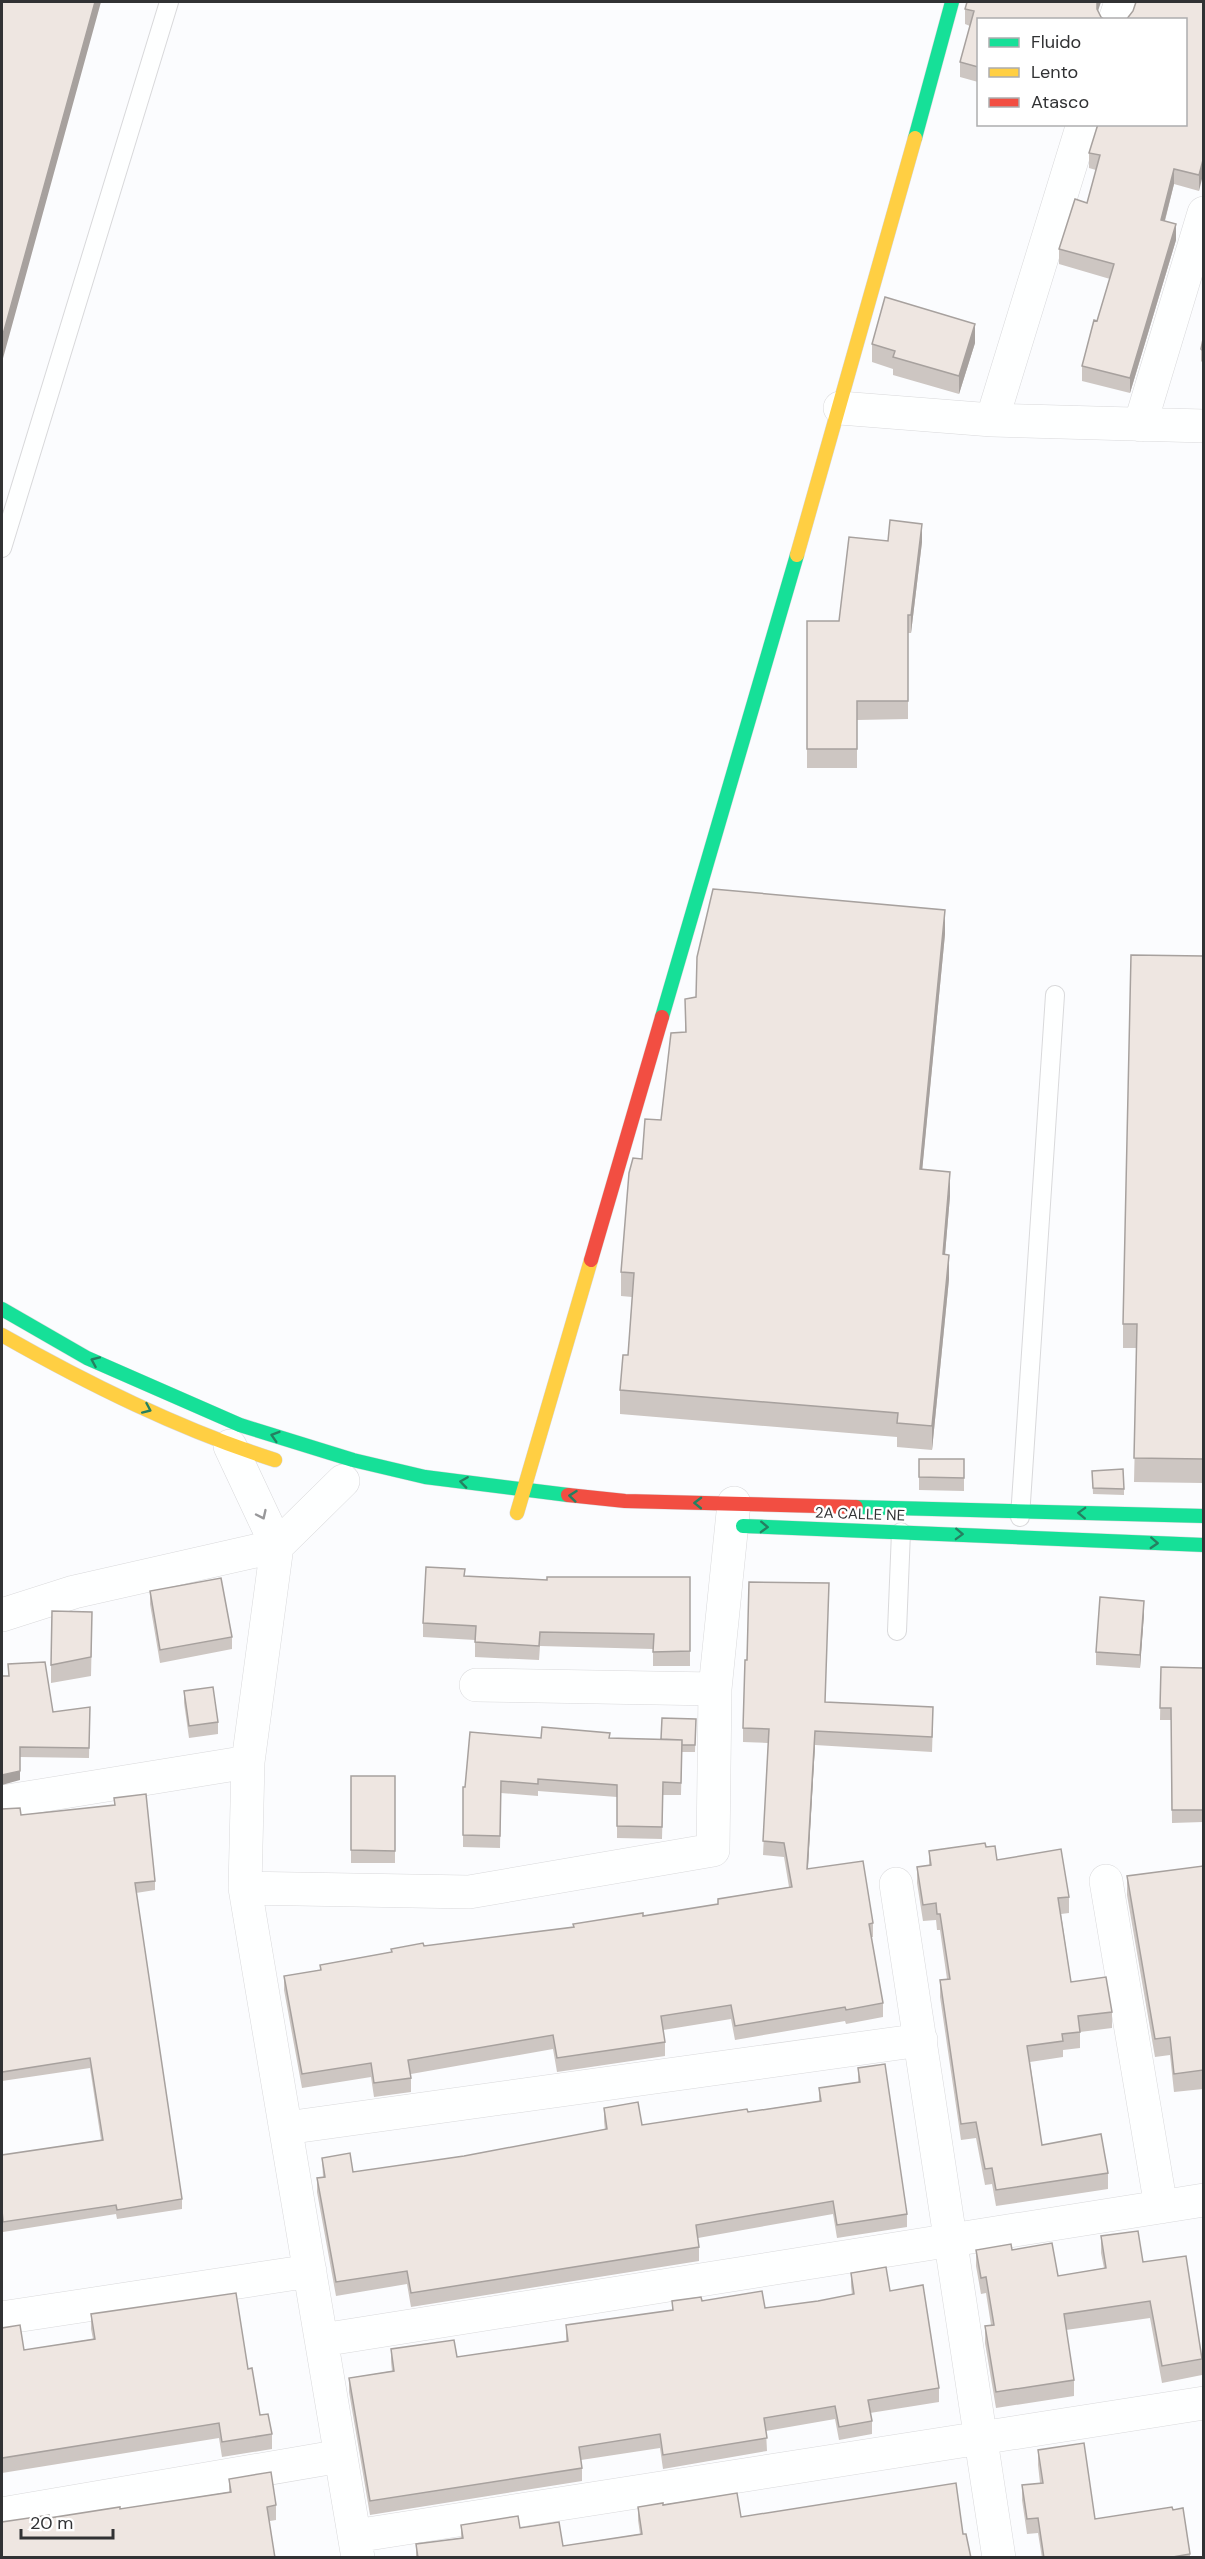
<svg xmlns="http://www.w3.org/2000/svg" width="1205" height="2559" font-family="'DM Sans',sans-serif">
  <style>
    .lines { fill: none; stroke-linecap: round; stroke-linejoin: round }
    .lane-casing { stroke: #d9d9db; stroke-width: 20 }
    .street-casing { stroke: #d9d9db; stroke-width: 34 }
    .fast-casing { stroke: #d9d9db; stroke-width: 15 }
    .slow-casing { stroke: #d9d9db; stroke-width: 15 }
    .jam-casing { stroke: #d9d9db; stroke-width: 15 }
    .lane { stroke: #feffff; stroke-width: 18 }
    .street { stroke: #feffff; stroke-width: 33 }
    .fast { stroke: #16e098; stroke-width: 14 }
    .slow { stroke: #ffcf43; stroke-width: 14 }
    .jam { stroke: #f24e42; stroke-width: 14 }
    .wall { fill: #cdc6c2 }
    .shaded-wall { fill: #a7a19e }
    .building { fill: #eee6e1; stroke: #a7a19e; stroke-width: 1.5 }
    .oneway { stroke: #258061 }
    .oneway2 { stroke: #98989a }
    .labels { text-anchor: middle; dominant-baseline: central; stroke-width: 4.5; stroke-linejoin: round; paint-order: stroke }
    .street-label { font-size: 15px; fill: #313234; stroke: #fff }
  </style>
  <rect width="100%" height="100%" fill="#fbfcfe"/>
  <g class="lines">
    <defs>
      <path id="lane" d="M2,548L169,2
        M1020,1517L1055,995
        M897,1631L901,1532"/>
      <path id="street" d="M1115,20L1121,2
        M840,408L992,420L1204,426
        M992,420L1083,124
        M1140,425L1204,213
        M230,1446L277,1546L248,1762L245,1888L358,2558
        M2,1615L74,1592L277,1546L343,1481
        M476,1685L715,1689
        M2,1802L248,1762
        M1106,1881L1161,2207
        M896,1884L999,2558
        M245,1888L469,1892L713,1850L715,1689L734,1503
        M286,2128L921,2040
        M2,2318L310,2271
        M322,2340L1204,2200
        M2,2514L341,2456
        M355,2536L1204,2403"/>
      <path id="fast" d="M915,138L952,2
        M662,1017L797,555
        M2,1309L87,1358L240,1425L353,1460L425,1477L568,1495
        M856,1507L1204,1516
        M743,1526L1204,1545"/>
      <path id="slow" d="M797,555L915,138
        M2,1335C90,1385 179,1429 275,1460
        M517,1513L591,1260"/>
      <path id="jam" d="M591,1260L662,1017
        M568,1495L625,1501L856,1507"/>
    </defs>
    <use href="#lane" class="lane-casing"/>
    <use href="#street" class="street-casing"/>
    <use href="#fast" class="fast-casing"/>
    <use href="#slow" class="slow-casing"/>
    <use href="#jam" class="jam-casing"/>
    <use href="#lane" class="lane"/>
    <use href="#street" class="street"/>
    <use href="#fast" class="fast"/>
    <use href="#slow" class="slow"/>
    <use href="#jam" class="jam"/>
  </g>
  <path class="wall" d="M967,2L978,20V82L960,77V62L970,26L965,24V9Z
    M1203,2L1199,191L1174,184L1165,221L1176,240L1130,393L1082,381V366L1097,321L1110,279L1059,264V249L1087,203L1096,170L1089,168V153Z
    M1203,339V363L1201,361V349Z
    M975,343L959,394L893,375V369L872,362V344Z
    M888,541L922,542L911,633H908V719L857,720V768H807V621H839Z
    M945,934L922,1170L950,1196L945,1254L949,1279L932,1450L897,1447V1437L620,1414V1390L628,1355L632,1297L621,1296V1272L642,1159L661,1120L685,1032V999L696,997Z
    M1203,956V1483L1134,1482L1137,1348H1123V1324Z
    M919,1459H964V1491L919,1490Z
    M1092,1471L1124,1489V1495L1093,1494Z
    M465,1576L547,1580L690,1577V1666H653V1649L540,1646L539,1660L475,1657V1640L423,1637V1623Z
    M150,1591L232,1637V1649L160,1663L150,1604Z
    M1144,1614L1140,1668L1096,1665V1652Z
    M92,1631L91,1676L51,1683V1665Z
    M1161,1667L1203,1668V1822L1172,1823L1171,1720H1160Z
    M2,1676L53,1712L90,1707L89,1758L20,1757V1780Z
    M184,1691L218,1722V1734L189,1738L184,1703Z
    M825,1702L933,1721L932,1752L815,1745L808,1869L873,1923V1937H871L883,2003V2017L846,2024L845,2021L735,2040L731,2019L663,2030L665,2042V2056L557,2072L553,2049L411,2074V2092L374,2097L371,2077L302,2088L284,1990V1976L320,1970V1965L391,1952V1949L424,1946L573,1927L643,1916L718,1904V1899L789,1887L784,1857L763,1855L768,1743L743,1742V1728Z
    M696,1719L695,1752H682L681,1795H663L662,1839L617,1838V1797L538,1791V1796L501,1793L500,1848L463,1847V1787H465L541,1738L661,1739Z
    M351,1776H395V1863H351Z
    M114,1798L155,1881V1890L136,1893L182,2199V2209L117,2219L116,2214L3,2232L2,2220V2155L101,2140L90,2068L2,2081V1809L21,1815L114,1805Z
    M986,1847L997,1860L1069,1897V1913L1061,1914L1071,1982L1112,2012V2028L1080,2032V2048L1063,2050V2057L1030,2062L1042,2145L1108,2173V2189L996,2206L992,2184L985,2185L976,2138L961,2140L940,1997V1980L947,1979L940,1930H937L936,1920L923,1921L917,1883V1867L929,1865V1851Z
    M1203,1866V2094V2089L1174,2092L1170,2055L1155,2057L1127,1895V1876Z
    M858,2068L907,2214V2227L837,2238L833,2214L698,2238L699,2247V2261L411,2307L407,2284L336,2296L317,2192V2178L323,2177L322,2158L353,2172L464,2156L605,2130L604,2121V2108L642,2125L748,2112L819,2101V2088L858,2082Z
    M1101,2236L1143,2262L1202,2359V2375L1162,2383L1150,2318L1066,2330L1074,2380V2396L996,2408L985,2343V2326L991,2325L986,2293L981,2294L976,2266V2250H1012L1058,2276L1104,2268L1101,2253Z
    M851,2273L890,2291L939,2388V2402L870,2413L872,2421V2434L839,2440L835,2419L766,2431L767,2451L663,2469L660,2448L581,2460L582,2468V2481L370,2515L349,2392V2378L392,2371L391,2362V2349L457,2357L566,2341V2325L672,2310V2301H702L765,2308L818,2301L852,2295L851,2286Z
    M91,2314L248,2369L260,2415L272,2434V2449L222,2457L219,2438L2,2473V2328L24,2350L93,2339L91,2329Z
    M1038,2450L1095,2519L1173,2510L1190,2554V2558H1042L1038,2533L1027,2534L1022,2500V2485L1040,2483L1038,2465Z
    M229,2479L276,2505V2520L270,2521L49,2518L120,2509L229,2492Z
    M663,2505L741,2517L963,2534L971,2558H416V2544L461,2538V2525L563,2546L640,2534L638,2520V2507Z"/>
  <path class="shaded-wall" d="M95,2H101L2,362V338Z
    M1097,2H1101L1097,14Z
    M1203,160V175L1199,191V175Z
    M1174,169V184L1161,235V220Z
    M1176,224V240L1130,393V378Z
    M975,324V343L959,394V376Z
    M922,524V542L911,633V615Z
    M945,910V934L920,1193V1169Z
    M950,1172V1196L943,1278V1254Z
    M949,1255V1279L932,1450V1426Z
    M1144,1601V1614L1140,1668V1655Z
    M815,1731V1745L807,1883V1869Z
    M20,1771V1780L2,1785V1775Z"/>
  <path class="building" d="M2,2H95L2,338Z
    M967,2H1097V9L1101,17L1105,20H978V67L960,62L974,11L965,9Z
    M1136,2H1203V160L1199,175L1174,169L1161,220L1176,224L1130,378L1082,366L1094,320L1097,321L1114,264L1059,249L1075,199L1087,203L1100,155L1089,153L1098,124H1185V20H1126L1133,11Z
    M885,297L975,324L959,376L893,357L895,351L872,344Z
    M1203,339V351L1201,349Z
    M890,520L922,524L911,615H908V701H857V749H807V621H839L849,537L888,541Z
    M713,889L945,910L920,1169L950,1172L943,1254L949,1255L932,1426L897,1423L898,1413L620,1390L623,1355H628L634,1273L621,1272L629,1173L633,1158L642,1159L645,1119L661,1120L671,1033L686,1032L685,999L696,997L697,957Z
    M1131,955L1203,956V1459L1134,1458L1137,1324H1123Z
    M919,1459H964V1478L919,1477Z
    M1123,1469L1124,1489L1093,1488L1092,1471Z
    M426,1567L465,1569L464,1576L547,1580V1577H690V1651L653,1652L654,1634L540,1632L539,1646L475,1642L476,1626L423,1623Z
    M221,1578L232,1637L160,1650L150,1591Z
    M749,1582L829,1583L825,1702L933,1707L932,1737L815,1731L807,1869L863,1861L873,1923L869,1924L883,2003L846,2010L845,2007L735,2026L731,2005L661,2016L665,2042L557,2058L553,2035L408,2060L411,2078L374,2083L371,2063L302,2074L284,1976L321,1970L320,1965L392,1952L391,1949L423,1943L424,1946L574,1927L573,1924L643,1913V1916L718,1904V1899L792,1887L784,1843L763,1841L769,1729L743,1728L745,1660H747Z
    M1100,1597L1144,1601L1140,1655L1096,1652Z
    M52,1611L92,1612L91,1657L51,1665Z
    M45,1662L53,1712L90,1707L89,1748L20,1747V1771L2,1775V1676H9L8,1664Z
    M1161,1667L1203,1668V1810H1172L1171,1708H1160Z
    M213,1687L218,1722L189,1726L184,1691Z
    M662,1718L696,1719L695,1745H682V1740L661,1739Z
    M542,1727L610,1733L609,1738L682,1740L681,1783L663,1782L662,1827L617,1826V1785L538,1779V1784L501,1781L500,1836L463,1835V1787H465L470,1732L541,1738Z
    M351,1776H395V1851L351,1850Z
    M146,1794L155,1881L135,1883L182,2199L117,2210L116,2205L3,2222L2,2210V2155L103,2140L90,2058L2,2072V1809L20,1808L21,1815L115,1805L114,1798Z
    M985,1843L986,1847L995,1846L997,1860L1061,1849L1069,1897L1058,1898L1071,1982L1106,1977L1112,2012L1078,2016L1080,2032L1062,2034L1063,2041L1027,2046L1042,2145L1101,2134L1108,2173L996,2190L992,2168L985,2169L976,2122L961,2124L940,1980L950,1979L940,1914H937L936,1903L923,1905L917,1867L931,1865L929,1851Z
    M1203,1866V2076V2070L1174,2074L1170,2037L1155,2039L1127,1876Z
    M885,2064L907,2214L837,2225L833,2201L696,2225L699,2247L411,2293L407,2271L336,2282L317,2178L325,2177L322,2158L350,2153L353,2172L464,2156L607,2129L604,2108L638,2102L642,2125L747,2109L748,2112L821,2101L819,2088L860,2082L858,2068Z
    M1138,2231L1143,2262L1186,2256L1202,2359L1162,2366L1150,2301L1064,2314L1074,2380L996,2392L985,2326L994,2325L986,2277L981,2278L976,2250L1011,2244L1012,2250L1052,2243L1058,2276L1106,2268L1101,2236Z
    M886,2267L890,2291L923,2285L939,2388L868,2400L872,2421L839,2427L835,2406L764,2418L767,2438L663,2455L660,2434L579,2447L582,2468L370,2501L349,2378L394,2371L391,2349L454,2340L457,2357L568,2341L566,2325L673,2310L672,2301L701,2297L702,2301L762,2291L765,2308L818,2301L854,2294L851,2273Z
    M236,2293L248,2369L252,2368L260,2415L268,2414L272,2434L222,2442L219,2423L2,2458V2328L20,2325L24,2350L95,2339L91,2314Z
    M1084,2443L1095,2519L1172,2507L1173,2510L1183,2508L1190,2554L1167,2558H1044L1038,2518L1027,2519L1022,2485L1043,2483L1038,2450Z
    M271,2472L276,2505L267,2507L275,2558H2V2522L49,2515V2518L120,2507V2509L231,2492L229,2479Z
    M956,2483L963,2534H966L971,2558H418L416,2544L463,2538L461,2525L518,2516L520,2528L559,2522L563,2546L642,2534L638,2507L663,2503V2505L737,2493L741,2517Z"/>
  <defs><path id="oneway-chevron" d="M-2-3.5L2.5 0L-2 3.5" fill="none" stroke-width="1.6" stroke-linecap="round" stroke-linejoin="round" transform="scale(1.5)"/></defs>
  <g class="oneway">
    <use href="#oneway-chevron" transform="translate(95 1361) rotate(-156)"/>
    <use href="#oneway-chevron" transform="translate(147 1409) rotate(24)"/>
    <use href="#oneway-chevron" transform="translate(275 1436) rotate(-163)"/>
    <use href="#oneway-chevron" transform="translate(464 1482) rotate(-172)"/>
    <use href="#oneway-chevron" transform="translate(573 1496) rotate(-174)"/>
    <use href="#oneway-chevron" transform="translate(698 1503) rotate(-179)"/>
    <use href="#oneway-chevron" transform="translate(1082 1513) rotate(-178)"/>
    <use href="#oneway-chevron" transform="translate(764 1527) rotate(2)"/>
    <use href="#oneway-chevron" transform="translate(959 1534) rotate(2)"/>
    <use href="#oneway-chevron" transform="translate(1154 1543) rotate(3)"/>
  </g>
  <use class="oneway2" href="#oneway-chevron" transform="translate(262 1515) rotate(65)"/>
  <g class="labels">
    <g class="street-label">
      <text transform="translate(860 1514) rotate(2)">2A CALLE NE</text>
    </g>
  </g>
  <rect width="1205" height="2559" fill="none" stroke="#313234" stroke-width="6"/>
  <rect x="977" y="18" width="210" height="108" fill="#ffffff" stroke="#adadae" stroke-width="1.5"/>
  <rect x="989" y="38" width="30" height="9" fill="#16e098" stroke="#adadae" stroke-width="1.5"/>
  <text x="1031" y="48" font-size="18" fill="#313234">Fluido</text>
  <rect x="989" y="68" width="30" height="9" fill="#ffcf43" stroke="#adadae" stroke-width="1.5"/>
  <text x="1031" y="78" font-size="18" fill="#313234">Lento</text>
  <rect x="989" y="98" width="30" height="9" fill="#f24e42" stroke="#adadae" stroke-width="1.5"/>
  <text x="1031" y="108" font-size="18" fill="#313234">Atasco</text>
  <path d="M21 2529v9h92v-9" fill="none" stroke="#313234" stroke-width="3"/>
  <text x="30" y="2529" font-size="18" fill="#313234" stroke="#ffffff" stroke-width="4.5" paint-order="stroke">20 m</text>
</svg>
